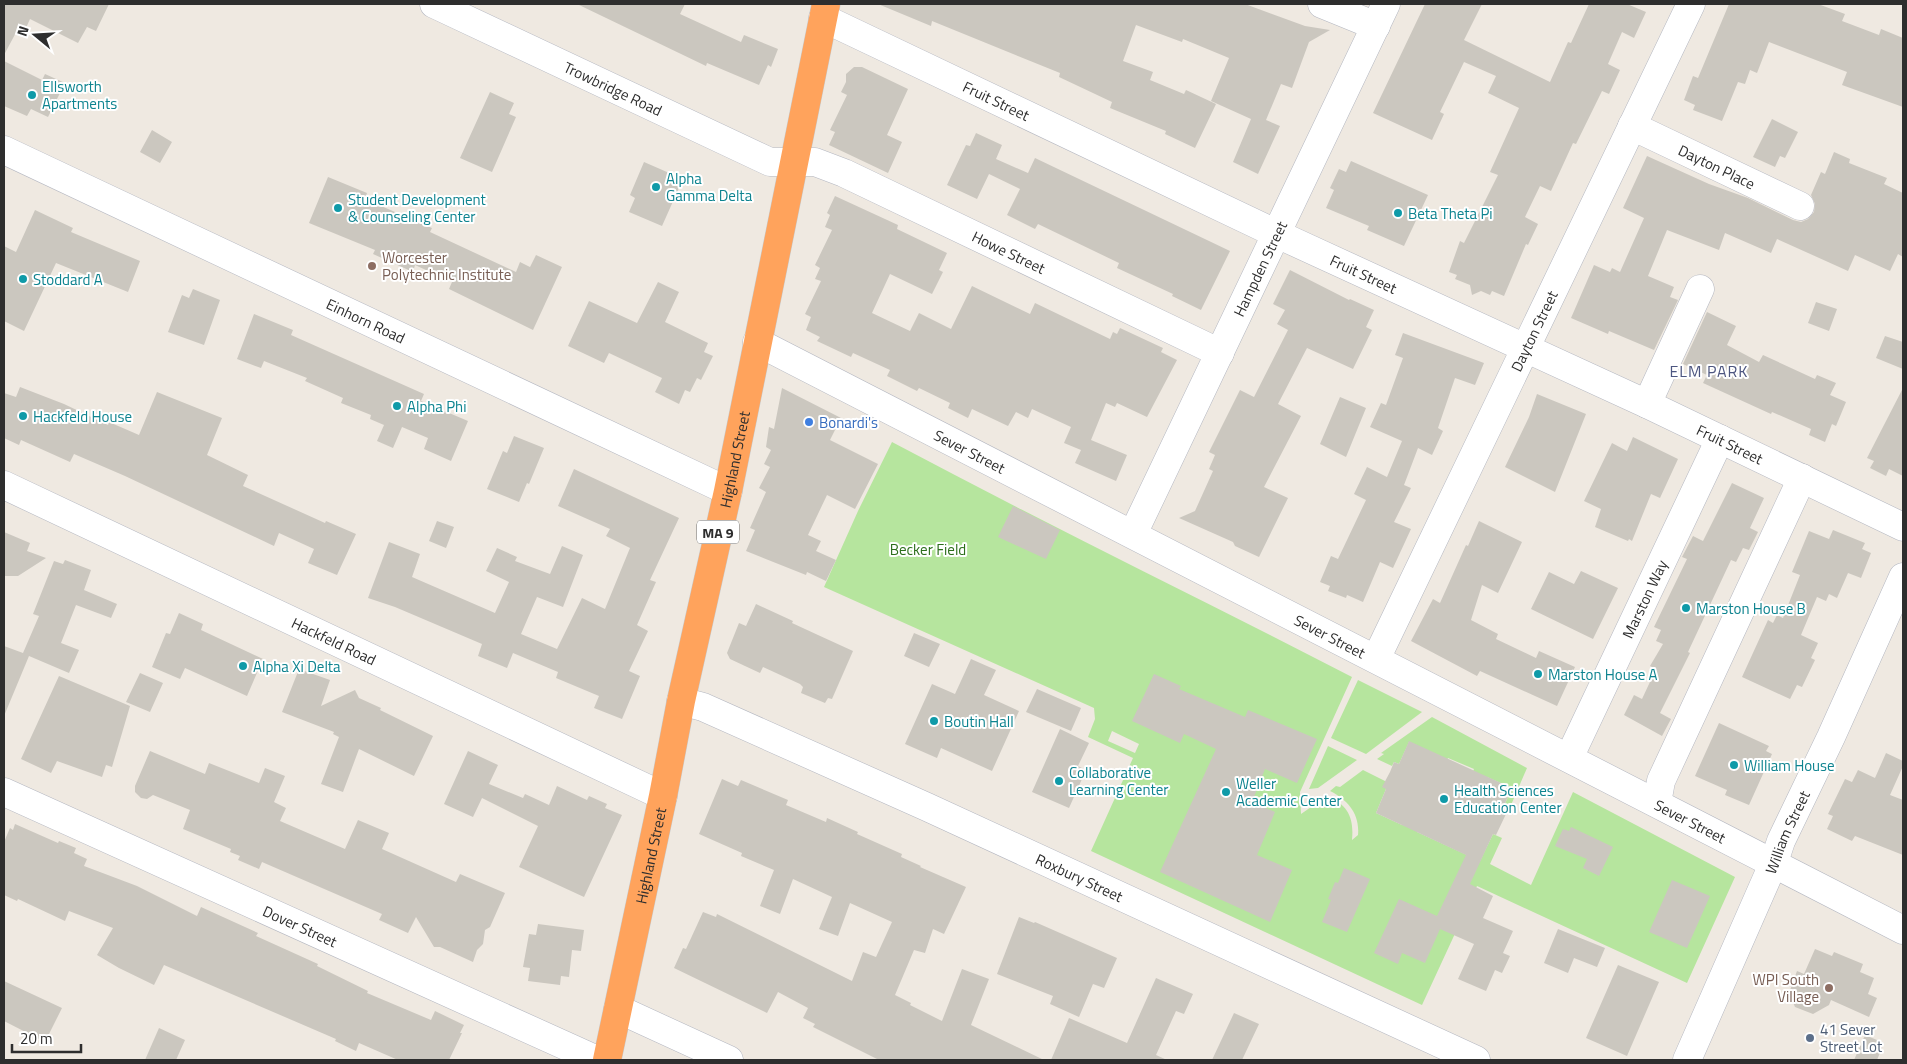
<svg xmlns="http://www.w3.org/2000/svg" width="1907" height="1064" font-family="'Titillium Web',sans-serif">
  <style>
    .green { fill: #b6e59e; fill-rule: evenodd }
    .building { fill: #cbc7bf }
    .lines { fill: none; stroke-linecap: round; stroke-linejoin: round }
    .minor-casing { stroke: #b4b7c1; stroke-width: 29 }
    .highway-casing { stroke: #c9c9c9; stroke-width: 29 }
    .minor { stroke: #fff; stroke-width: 28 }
    .highway { stroke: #ffa35c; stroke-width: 28 }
    .culture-dot { fill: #0f9aa8; stroke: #fff; stroke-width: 2 }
    .education-dot { fill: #8d6e63; stroke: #fff; stroke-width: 2 }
    .shop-dot { fill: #3f7fe0; stroke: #fff; stroke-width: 2 }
    .service-dot { fill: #5c6f8a; stroke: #fff; stroke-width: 2 }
    .labels { text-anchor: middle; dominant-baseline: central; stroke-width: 4; stroke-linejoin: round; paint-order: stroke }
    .shield { fill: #fff; stroke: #6d6d6d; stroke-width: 1 }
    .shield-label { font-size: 14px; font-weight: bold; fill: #2e2e2e }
    .culture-label { font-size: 15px; fill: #0d838f; stroke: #fff; text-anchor: start }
    .street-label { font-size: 15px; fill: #2e2e2e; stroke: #fff }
    .education-label { font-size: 15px; fill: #785e54; stroke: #fff; text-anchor: start }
    .shop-label { font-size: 15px; fill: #366cbe; stroke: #fff; text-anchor: start }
    .park-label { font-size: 15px; fill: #2c6e1b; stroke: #fff }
    .service-label { font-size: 15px; fill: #4e5e75; stroke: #fff; text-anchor: start }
    .neighbourhood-label { font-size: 16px; letter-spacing: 1px; fill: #4d5680; stroke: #fff }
  </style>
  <rect width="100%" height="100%" fill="#efe9e1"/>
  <path class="green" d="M892,442C1044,523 1199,598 1352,677L1300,792L1301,814L1327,796C1349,805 1354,819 1352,840L1358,835C1360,814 1348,800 1330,791L1336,786L1340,787L1363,770L1385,781L1386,789L1376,813L1402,825L1419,826L1417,832L1480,861L1493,834L1502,838L1490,864L1531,885L1573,792L1735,877L1687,983L1477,886L1422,1005L1091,851L1133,758L1088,737L1095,719L1094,708L824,587L858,511ZM1112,731L1139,744L1135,753L1108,741Z
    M1358,680L1422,712L1366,754L1331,738Z
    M1432,717L1527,768L1508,812L1502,810L1512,788L1487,777L1471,776L1474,769L1448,758L1445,764L1409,742L1399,764L1394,762L1392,766L1377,759L1384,754L1381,753Z
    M1328,746L1357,760L1318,788L1309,789Z"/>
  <path class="building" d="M4,4H109L96,31L87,27L78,43L30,19L26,28L20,25L4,55Z
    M577,4H685L680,14L741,42L744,35L778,49L771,67L768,65L759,85L707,63L706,66Z
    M878,4H1245L1305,26L1330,30L1309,42L1292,88L1281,84L1266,120L1280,126L1258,174L1233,162L1251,119L1211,101L1229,58L1183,39L1182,42L1136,25L1123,61L1153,72L1150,80L1184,94L1186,90L1216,104L1195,148L1165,134L1166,131L1110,108L1112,102L1059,77L1060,73L932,21L931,26Z
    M1425,4H1482L1464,40L1550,82L1568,42L1571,43L1589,4H1627L1646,12L1634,38L1622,32L1608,64L1620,70L1609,94L1602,91L1576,144L1573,143L1551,191L1540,186L1525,217L1538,224L1528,245L1526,244L1504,296L1492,291L1490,295L1481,291L1472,295L1470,285L1455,279L1457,275L1449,272L1460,241L1464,243L1498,175L1490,172L1519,108L1488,93L1496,76L1464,62L1440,112L1444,114L1432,140L1373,113Z
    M1729,4H1818L1845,14L1842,21L1879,35L1881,29L1903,38V107L1842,85L1847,72L1769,42L1757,73L1750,70L1745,84L1738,82L1722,121L1693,110L1695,105L1684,100L1693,76L1698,78Z
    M4,61L42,80L45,74L65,83L48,117L31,109L27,116L4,106Z
    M854,67H862L908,89L887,135L902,142L888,173L829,145L835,132L830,130L847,95L841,92L846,82V74Z
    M490,92L514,103L509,114L516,117L492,172L460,158Z
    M1772,119L1798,132L1785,158L1780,156L1775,167L1753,157Z
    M152,130L172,142L160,163L140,152Z
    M976,133L1002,145L996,159L1028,173L1035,158L1230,251L1201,310L1172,296L1173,294L1117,268L1119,263L1038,224L1035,229L1007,215L1020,189L989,174L977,199L947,185L966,145L970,146Z
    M1834,152L1850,159L1849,163L1887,178L1884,184L1903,193V257L1898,254L1890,271L1855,255L1848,271L1777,239L1771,253L1725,233L1719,250L1667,230L1648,276L1674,287L1670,297L1678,300L1654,350L1609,331L1608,334L1571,318L1594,265L1610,272L1612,268L1620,272L1644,218L1623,208L1647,156L1709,184L1748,198L1793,220L1801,222L1808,219L1814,212L1815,204L1811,195L1821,172L1825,174Z
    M1351,161L1428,195L1404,246L1367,230L1369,226L1326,208L1334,190L1330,188L1339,169L1346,172Z
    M644,162L683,179L662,226L629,212L635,198L630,195Z
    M328,177L367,193L365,199L432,228L430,232L516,272L520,262L530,267L536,255L562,267L533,330L449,289L452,282L415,265L413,272L373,254L375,250L309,223Z
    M835,196L898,225L897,229L947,253L939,270L943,272L932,294L890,274L872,313L910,331L919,313L951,329L972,286L1030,314L1035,303L1110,339L1113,332L1117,334L1120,328L1163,348L1161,352L1177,360L1147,417L1117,403L1115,407L1106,403L1091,440L1127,455L1116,481L1075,463L1081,450L1064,443L1071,427L1032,409L1028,418L1016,412L1008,426L972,409L968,418L948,408L950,403L919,388L917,391L887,376L890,370L853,353L851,357L817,341L820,337L806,330L811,317L805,314L821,281L815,279L820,268L815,265L832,230L825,227L830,215L827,213Z
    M35,210L73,228L71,232L140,261L128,292L56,263L24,331L4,321V246L16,252Z
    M1290,270L1349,300L1350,299L1374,310L1366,327L1372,330L1353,369L1307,348L1278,404L1301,416L1264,487L1288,498L1259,557L1235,546L1233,542L1179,518L1195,511L1213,471L1209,469L1215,455L1209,452L1240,390L1254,397L1288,330L1277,324L1285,310L1273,304Z
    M658,282L679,292L665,322L708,343L704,352L713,356L701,380L697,378L690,392L685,390L679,404L655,392L662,378L609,353L604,363L568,346L589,301L637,323Z
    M193,289L220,300L204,345L168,332L182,295L189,298Z
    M1816,302L1837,309L1829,331L1808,323Z
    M1707,312L1736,326L1727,345L1759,362L1763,355L1815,379L1817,375L1836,383L1830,395L1846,402L1836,426L1832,424L1825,442L1809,435L1811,429L1772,412L1771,414L1703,383L1707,375L1683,364Z
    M254,314L293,330L291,335L424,394L421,401L468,421L451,461L424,449L428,438L402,427L393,448L377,441L384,425L370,419L371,415L341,403L343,398L305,381L307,378L264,361L261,368L237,359Z
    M1403,333L1484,363L1475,385L1455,378L1438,428L1443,431L1432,455L1418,448L1404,485L1411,488L1394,522L1411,529L1393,568L1380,562L1363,602L1347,595L1346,598L1328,591L1330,586L1320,582L1331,556L1338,559L1366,500L1354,494L1367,467L1387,477L1402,441L1370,427L1381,403L1386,405L1403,358L1395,355Z
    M1885,336L1903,342V369L1876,358Z
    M20,387L64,404L108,425L109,422L139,435L157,392L222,418L207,455L248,475L243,486L325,523L326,521L356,534L337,575L308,563L314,549L279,533L274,546L125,476L74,454L70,462L21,440L19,445L4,438V393L16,397Z
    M782,388L841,418L830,440L878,464L855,509L827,495L808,535L821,541L816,551L836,560L826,581L807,572L806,575L746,551L755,530L750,528L766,492L759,488L770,467L764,464L771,450L766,447L769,427L774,429Z
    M1903,388V476L1889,469L1886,476L1870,468L1874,461L1867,458Z
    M1537,394L1586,414L1555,492L1505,467L1529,417Z
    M1340,397L1366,408L1346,457L1320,444Z
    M514,436L544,448L529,484L527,483L519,502L487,489L503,451L507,453Z
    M1633,437L1678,459L1660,498L1651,494L1632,541L1629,539L1628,541L1595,527L1601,509L1584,501L1612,443L1627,451Z
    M574,469L679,518L650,580L656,582L637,625L648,631L629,671L640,676L622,719L594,708L599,696L556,678L558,672L513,653L507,668L478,656L482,644L395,607L368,598L389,542L420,554L412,577L495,613L509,582L486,571L497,548L517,557L515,561L550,574L562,546L583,555L563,607L537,597L521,634L557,649L582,598L605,609L630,548L606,536L610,529L558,506Z
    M1732,483L1764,498L1750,528L1758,532L1749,550L1743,548L1736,562L1731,560L1688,652L1690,653L1660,713L1671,719L1662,736L1624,715L1634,695L1642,699L1656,669L1650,666L1663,644L1656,641L1661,630L1654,627L1687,559L1682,557L1693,536L1703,541Z
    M1013,506L1060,530L1046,559L998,537Z
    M437,521L454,527L446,548L429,541Z
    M1479,521L1522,542L1498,593L1482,585L1471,620L1498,634L1496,639L1536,658L1539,651L1575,667L1557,706L1480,671L1477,676L1411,641L1433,599L1440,603L1466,545L1468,546Z
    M1833,530L1865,543L1862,549L1871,553L1861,578L1848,573L1837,598L1829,594L1826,601L1817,597L1801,635L1818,643L1811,658L1815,660L1802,687L1797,685L1790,699L1742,677L1768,620L1773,623L1777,615L1783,618L1800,575L1792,572L1809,531L1829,539Z
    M4,532L30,543L27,551L46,558L18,576H4Z
    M65,560L91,570L84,590L117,604L111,618L76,605L61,643L79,650L69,673L29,656L4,716V646L23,653L39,616L33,614L54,561L63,564Z
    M1581,571L1618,588L1593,639L1531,609L1549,572L1574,584Z
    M756,604L793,621L792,623L818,635L853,651L832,699L828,698L825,703L801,693L803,687L800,684L763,667L760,673L730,659L727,653L739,623L746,626Z
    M179,613L203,624L201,630L263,659L247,696L185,668L180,679L152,667L166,633L170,634Z
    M914,633L940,644L929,667L904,656Z
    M971,659L996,670L984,695L1019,711L992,771L941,748L937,758L905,744L932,684L955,694Z
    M299,669L330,680L321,706L355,690L359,698L381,708L380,710L433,736L414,776L359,749L343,792L321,784L339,737L333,734L334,732L282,712Z
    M140,673L163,683L150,712L126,702Z
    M1154,674L1181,686L1179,689L1245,717L1248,710L1317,739L1297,783L1265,769L1252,802L1275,812L1257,855L1292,870L1270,922L1160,872L1216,749L1184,734L1180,743L1132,721Z
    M59,676L130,706L112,767L106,765L102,777L57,761L51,773L21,759Z
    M1037,689L1081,708L1071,731L1026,712Z
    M1719,723L1769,746L1766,751L1772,754L1749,805L1725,795L1727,790L1695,776Z
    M1060,729L1089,743L1078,766L1086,770L1069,808L1032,792Z
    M1409,741L1512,788L1501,812L1506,814L1496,835L1493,834L1470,884L1493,896L1483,918L1513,931L1503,953L1510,956L1502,973L1495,970L1486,991L1458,979L1474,944L1440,929L1425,963L1402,953L1398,964L1374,953L1399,899L1437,916L1466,855L1376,813L1386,789L1382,787L1390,772L1394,762L1399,764Z
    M150,751L205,774L209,763L259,783L265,768L285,776L274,802L286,808L280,821L345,849L358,820L389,833L382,849L456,882L460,874L505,893L490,927L485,930L483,944L477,950L473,962L440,947H434L416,917L408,933L379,920L382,914L262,862L259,869L238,860L240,856L230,852L231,849L183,829L190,810L153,795L147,799L141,798L135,792V786Z
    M468,751L498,765L489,784L523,798L525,794L549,805L557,786L587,800L589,796L607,804L605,808L622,815L584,897L519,867L538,826L482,798L473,817L444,804Z
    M1886,753L1903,761V766L1890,795L1903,800V855L1855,836L1852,841L1827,829L1833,816L1828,814L1845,779L1852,782L1858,770L1875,778Z
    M722,779L738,786L741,780L788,800L786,805L826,822L827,818L858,832L857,834L902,854L901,857L921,866L920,867L966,887L944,934L933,929L925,953L914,950L895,995L911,1003L910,1005L942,1021L962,969L989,979L971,1025L1044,1060H879L813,1027L815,1024L803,1018L808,1008L778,992L767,1013L674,968L683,948L686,949L703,912L716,917L717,914L852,981L863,952L876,957L892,922L850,903L838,936L819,929L832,897L793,879L780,914L760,906L774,870L741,856L742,853L699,834Z
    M15,824L58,843L59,841L76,848L74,853L87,859L84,866L137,886L197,916L201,907L258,933L256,936L318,964L317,966L368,991L367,993L431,1020L435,1011L464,1025L460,1033H462L449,1060H398L359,1043L356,1051L335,1041L336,1039L164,965L154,985L119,968L97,955L113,928L69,911L65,921L18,899L17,901L4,895V842L10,828L13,830Z
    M1571,827L1613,847L1599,876L1583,868L1587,859L1555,846L1563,829L1569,831Z
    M1344,868L1370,879L1347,932L1322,922L1331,900L1328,899L1335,882L1338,883Z
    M1672,880L1710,896L1687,948L1649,932Z
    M1019,917L1034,923L1035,922L1117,958L1104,988L1093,984L1079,1017L1050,1004L1053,996L997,974Z
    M538,924L584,930L581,951L572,950L569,977L561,976L560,985L528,981L530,968L523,967L529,934L536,935Z
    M1558,929L1605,948L1597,967L1574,958L1568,973L1544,963Z
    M1815,949L1832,956L1834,952L1863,964L1860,972L1874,978L1868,994L1877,998L1869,1017L1831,1000L1829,1005L1813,1014L1795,1007L1789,993L1797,971L1804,974Z
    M1618,965L1659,982L1627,1056L1586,1038Z
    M1156,978L1193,994L1184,1014L1176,1011L1156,1055L1167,1060H1051L1069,1018L1127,1043Z
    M4,981L62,1008L45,1042L4,1021Z
    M1234,1013L1259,1024L1242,1060H1212Z
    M159,1028L185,1040L176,1060H145Z
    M1865,1035L1884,1043L1877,1060H1854Z"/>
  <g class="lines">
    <defs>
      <g id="minor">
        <path id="s1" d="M434,4L770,162H815L844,173L1220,353"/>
        <path d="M1322,4L1376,26"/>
        <path id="s2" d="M823,18L1277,234L1647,404L1903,527"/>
        <path id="s3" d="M1632,126L1800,206"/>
        <path id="s4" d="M4,150L728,491"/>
        <path id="s5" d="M757,342L1903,930"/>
        <path d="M1647,404L1700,289"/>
        <path id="s6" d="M4,485L663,796"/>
        <path id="s7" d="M1133,534L1386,4"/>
        <path id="s8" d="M1376,659L1691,4"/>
        <path id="s9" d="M681,701L703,707L927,807L1476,1060"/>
        <path id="s10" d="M1569,758L1720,439"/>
        <path id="s11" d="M4,792L597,1060"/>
        <path d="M1657,803L1661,781L1802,478"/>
        <path d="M618,1009L729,1060"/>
        <path id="s12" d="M1687,1060L1774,862L1781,841L1831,737L1903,577"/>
      </g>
      <g id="highway">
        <path id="s13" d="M607,1060L663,796L681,701L728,491L826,4"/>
      </g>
    </defs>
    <use href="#minor" class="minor-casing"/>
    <use href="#highway" class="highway-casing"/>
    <use href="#minor" class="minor"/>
    <use href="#highway" class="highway"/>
  </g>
  <g class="culture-dot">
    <circle cx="32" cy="95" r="5"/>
    <circle cx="656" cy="187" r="5"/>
    <circle cx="338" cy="208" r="5"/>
    <circle cx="1398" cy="213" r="5"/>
    <circle cx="23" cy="279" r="5"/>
    <circle cx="397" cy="406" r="5"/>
    <circle cx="23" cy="416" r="5"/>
    <circle cx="1686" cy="608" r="5"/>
    <circle cx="243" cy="666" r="5"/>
    <circle cx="1538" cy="674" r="5"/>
    <circle cx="934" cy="721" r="5"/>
    <circle cx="1734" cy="765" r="5"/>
    <circle cx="1059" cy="781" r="5"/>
    <circle cx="1226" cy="792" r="5"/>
    <circle cx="1444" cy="799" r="5"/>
  </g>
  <g class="education-dot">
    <circle cx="372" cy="266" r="5"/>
    <circle cx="1829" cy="988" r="5"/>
  </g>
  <circle class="shop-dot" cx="809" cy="422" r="5"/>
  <circle class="service-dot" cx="1810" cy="1038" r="5"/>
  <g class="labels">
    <rect class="shield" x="697" y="520.5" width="42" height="23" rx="4"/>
    <g class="shield-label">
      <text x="718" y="532">MA 9</text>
    </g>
    <g class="culture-label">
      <text x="42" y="86">Ellsworth<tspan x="42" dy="17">Apartments</tspan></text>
      <text x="666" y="178">Alpha<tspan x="666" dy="17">Gamma Delta</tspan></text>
      <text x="348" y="199">Student Development<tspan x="348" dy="17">&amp; Counseling Center</tspan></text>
      <text x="1408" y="213">Beta Theta Pi</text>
      <text x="33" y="279">Stoddard A</text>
      <text x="407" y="406">Alpha Phi</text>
      <text x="33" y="416">Hackfeld House</text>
      <text x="1696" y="608">Marston House B</text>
      <text x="253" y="666">Alpha Xi Delta</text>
      <text x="1548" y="674">Marston House A</text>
      <text x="944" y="721">Boutin Hall</text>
      <text x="1744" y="765">William House</text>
      <text x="1069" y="772">Collaborative<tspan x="1069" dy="17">Learning Center</tspan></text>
      <text x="1236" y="783">Weller<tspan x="1236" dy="17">Academic Center</tspan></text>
      <text x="1454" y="790">Health Sciences<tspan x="1454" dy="17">Education Center</tspan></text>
    </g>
    <g class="street-label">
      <text stroke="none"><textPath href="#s1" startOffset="198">Trowbridge Road</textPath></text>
      <text stroke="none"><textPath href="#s2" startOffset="192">Fruit Street</textPath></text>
      <text stroke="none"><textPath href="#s3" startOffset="94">Dayton Place</textPath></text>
      <text stroke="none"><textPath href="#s1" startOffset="630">Howe Street</textPath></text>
      <text stroke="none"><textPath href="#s7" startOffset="294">Hampden Street</textPath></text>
      <text stroke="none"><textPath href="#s2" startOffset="598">Fruit Street</textPath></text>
      <text stroke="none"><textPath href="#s4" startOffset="400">Einhorn Road</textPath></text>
      <text stroke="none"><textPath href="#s8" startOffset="364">Dayton Street</textPath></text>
      <text stroke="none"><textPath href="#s2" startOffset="1002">Fruit Street</textPath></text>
      <text stroke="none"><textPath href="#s5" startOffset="239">Sever Street</textPath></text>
      <text stroke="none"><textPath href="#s13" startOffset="614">Highland Street</textPath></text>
      <text stroke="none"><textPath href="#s10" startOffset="176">Marston Way</textPath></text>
      <text stroke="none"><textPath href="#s5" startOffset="644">Sever Street</textPath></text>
      <text stroke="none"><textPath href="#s6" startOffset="365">Hackfeld Road</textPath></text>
      <text stroke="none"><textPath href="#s5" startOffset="1049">Sever Street</textPath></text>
      <text stroke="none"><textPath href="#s12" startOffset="249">William Street</textPath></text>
      <text stroke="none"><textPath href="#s13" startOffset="209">Highland Street</textPath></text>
      <text stroke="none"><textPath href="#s9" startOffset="436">Roxbury Street</textPath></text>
      <text stroke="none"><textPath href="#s11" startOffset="325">Dover Street</textPath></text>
    </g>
    <g class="education-label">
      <text x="382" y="257">Worcester<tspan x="382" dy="17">Polytechnic Institute</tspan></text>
      <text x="1819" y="979" text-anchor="end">WPI South<tspan x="1819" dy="17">Village</tspan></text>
    </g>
    <g class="shop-label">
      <text x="819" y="422">Bonardi's</text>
    </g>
    <g class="park-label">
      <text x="928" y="549">Becker Field</text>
    </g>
    <g class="service-label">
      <text x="1820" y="1029">41 Sever<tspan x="1820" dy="17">Street Lot</tspan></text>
    </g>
    <g class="neighbourhood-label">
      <text x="1709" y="371">ELM PARK</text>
    </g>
  </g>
  <rect width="1907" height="1064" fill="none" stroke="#2e2e2e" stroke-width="10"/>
  <g transform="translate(35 35) rotate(288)" stroke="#ffffff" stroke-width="4" paint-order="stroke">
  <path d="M0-4L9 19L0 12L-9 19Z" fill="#2e2e2e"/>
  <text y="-8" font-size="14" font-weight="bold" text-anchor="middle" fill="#2e2e2e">N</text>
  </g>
  <path d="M12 1044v8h69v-8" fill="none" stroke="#2e2e2e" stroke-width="2.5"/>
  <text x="20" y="1044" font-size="15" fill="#2e2e2e" stroke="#ffffff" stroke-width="4" paint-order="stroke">20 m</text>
</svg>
